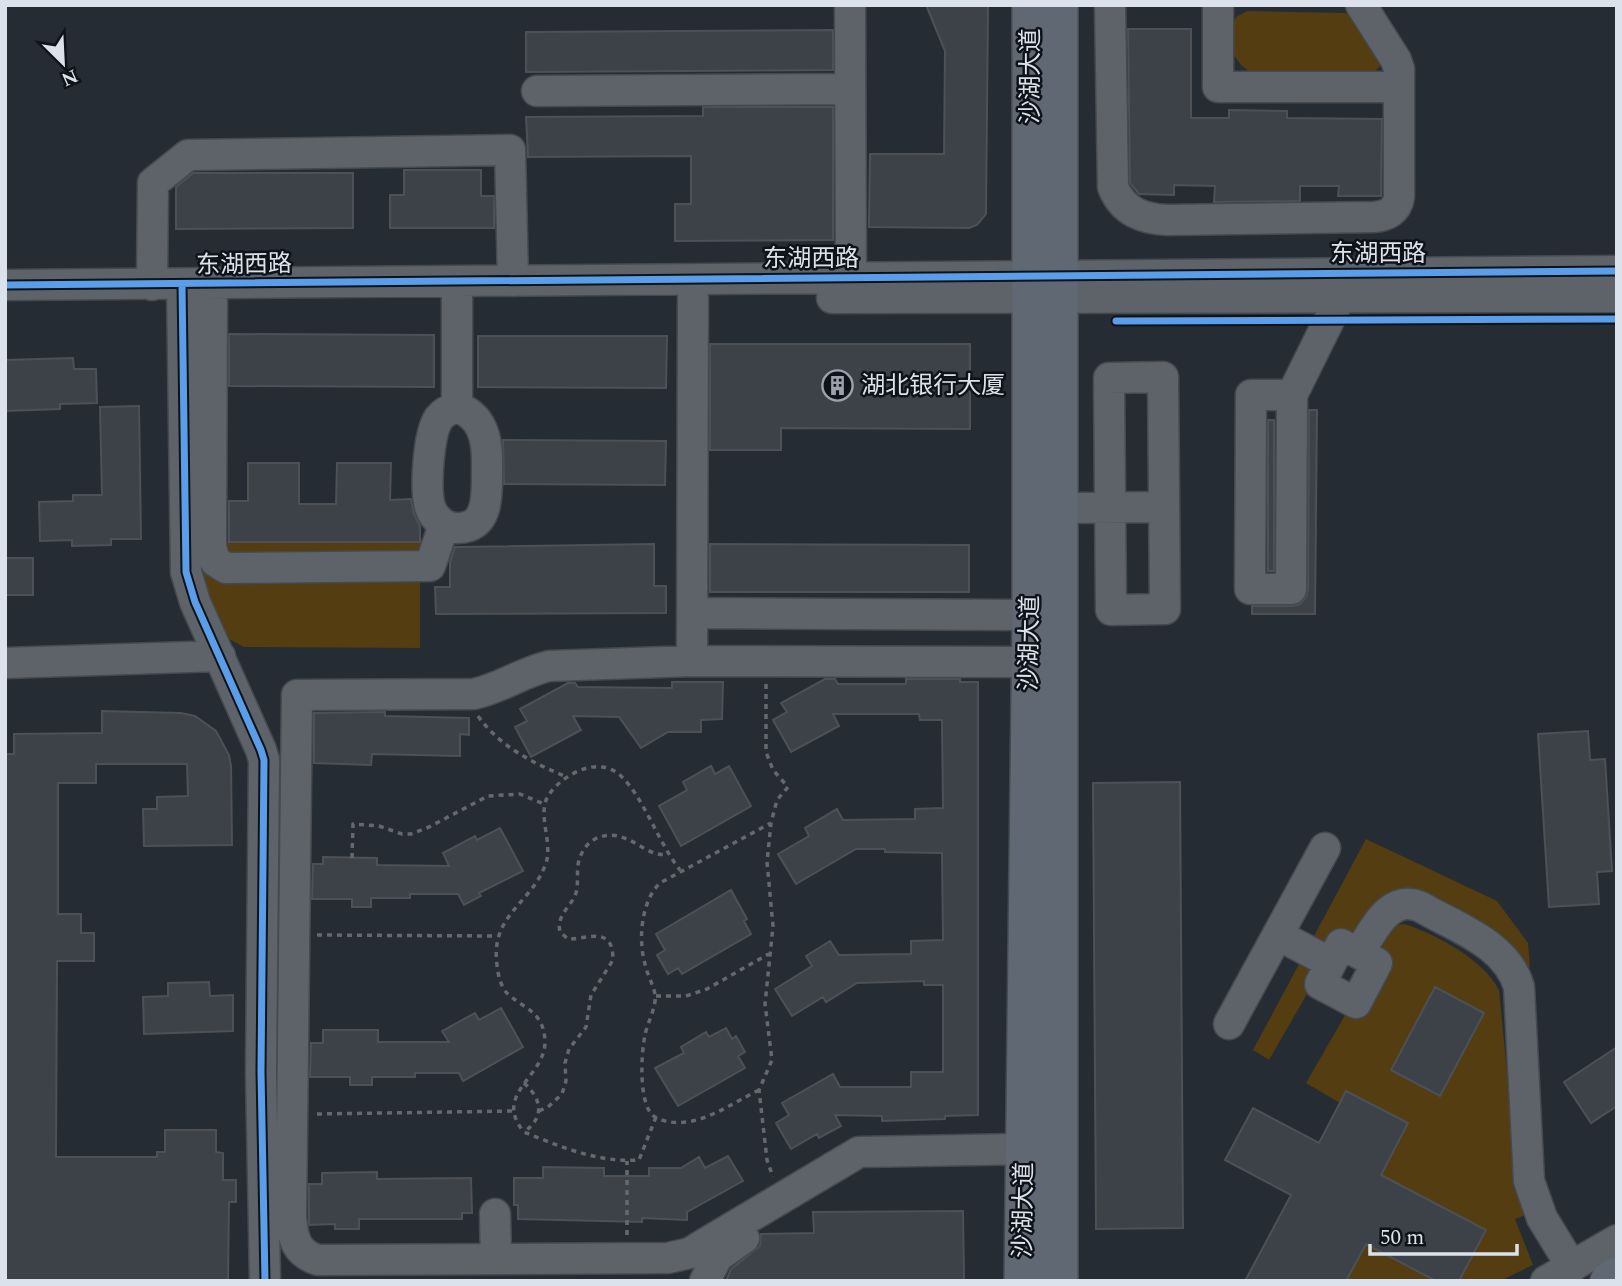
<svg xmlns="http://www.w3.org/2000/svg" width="1622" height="1286" font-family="Spectral,'Noto Sans SC',serif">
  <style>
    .green { fill: #533d11 }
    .building { fill: #3d4249; stroke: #4c5158; stroke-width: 2 }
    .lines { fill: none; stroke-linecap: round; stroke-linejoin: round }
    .minor-casing { stroke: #444a50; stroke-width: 33 }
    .major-casing { stroke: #444a50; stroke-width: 40 }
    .path { stroke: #65696f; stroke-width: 3.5; stroke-dasharray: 5 5; stroke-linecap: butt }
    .minor { stroke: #5e636a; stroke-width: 30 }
    .major { stroke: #606873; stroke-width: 37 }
    .cycleway-casing { stroke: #0e1319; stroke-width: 11 }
    .cycleway { stroke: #5a9eea; stroke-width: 7 }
    .labels { text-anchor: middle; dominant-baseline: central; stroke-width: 5; stroke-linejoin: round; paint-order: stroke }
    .street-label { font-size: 24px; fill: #dbe2eb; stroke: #0e1319 }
    .poi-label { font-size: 24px; fill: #dbe2eb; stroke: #0e1319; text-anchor: start }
  </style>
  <rect width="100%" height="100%" fill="#262c33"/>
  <path class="green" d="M1247,11L1345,13L1353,17L1383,63L1372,74L1251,73L1241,65L1234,55V22L1236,17Z
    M203,542H420V648L244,647L229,639L204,586Z
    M1366,839L1497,901L1528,943L1530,967H1519L1416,894L1357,941L1342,933L1269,1060L1253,1050Z
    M1405,924C1437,935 1483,959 1499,990L1518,1184L1526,1215L1515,1219L1533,1265L1500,1281H1459L1381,1175L1408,1123L1347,1091L1340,1103L1306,1083L1348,1010L1361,1017L1391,964L1382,953L1380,939L1396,925Z
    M1365,1244L1436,1281H1346Z"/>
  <path class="building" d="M926,5H988L986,214L977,225L969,228L869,227L870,154H944L945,51Z
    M1128,29H1191V118H1229V110L1287,111V118L1382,119L1381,196H1338L1339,186H1300V201L1214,202L1215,186L1174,185V195L1139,194L1130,183Z
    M833,30V70L526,72V32Z
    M703,107H833V240L675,241V204H691V156L528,157L526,117L703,116Z
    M404,170H481V196H494V228H390V195H404Z
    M193,173H353V228L176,229V187Z
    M229,334L434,335V387L229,386Z
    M478,336H667L666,388L478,387Z
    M710,344H970V429L781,428V450H710Z
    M73,358L74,369H96L97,403L60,404V409L5,411V360Z
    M139,406L141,539H111V545L72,546V540L40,541L39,502L73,501V495H102L100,407Z
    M1309,410H1317L1315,614H1252V606H1292L1300,604L1306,597L1308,589Z
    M1268,420H1274V571H1268Z
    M503,440L666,441L665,485L504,484Z
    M248,463H299V504H336L337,463H391L390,500L411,499L414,514L420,526V542H229V501H248Z
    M654,544V586H666V613L436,614L435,587H450V562L455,547Z
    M710,544L969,545V592H710Z
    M5,558H33V595H5Z
    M825,679H835L838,684H906V679H960V682H978V1115L945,1116V1119L882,1121V1116L835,1115L841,1126L819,1138L817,1134L791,1149L776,1123L789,1115L782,1103L833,1074L840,1087H911V1072H943V985H924V981L857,983L826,1002L823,997L792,1016L775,989L812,966L806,956L830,941L839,955L911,954V941L943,940L942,853L885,852V849H856L796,884L778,854L809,836L805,828L837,809L843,820L915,819V809L943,808L942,720H920L919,714H833L839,726L791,752L773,720L787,712L781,703Z
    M672,682H723L722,719L701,720V732H668L641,748L619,717L573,716L581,730L531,757L515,727L527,721L520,709L568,683H575L578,687L672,688Z
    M102,711L181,713L195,716L216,731L229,755L231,766L232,845L144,846L143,809H157V797L188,796L187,764H96V783H58V914H81V933H94V961H57L56,1157H157V1152H165V1130H216V1152L223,1153V1180H236V1202H229L228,1281H5V754H14V734L102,733Z
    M385,712V716L469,718V735L460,734V756L372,754L371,765L314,763V713Z
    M1588,731L1590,760L1605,759L1612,871L1597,872L1599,904L1549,907L1538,734Z
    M711,766L715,774L729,766L751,806L681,846L659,806L687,790L683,782Z
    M1180,782L1183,1228L1096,1229L1093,783Z
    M500,828L523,871L479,893L481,896L464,905L458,894H410V898H371V907H352V899H312L313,864H323V857L377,858V865L449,866L443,853L475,836L477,840Z
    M731,890L747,919L744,921L751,934L682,974L678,968L668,974L657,955L665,950L656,934Z
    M209,982L210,996L233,995V1031L144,1034L143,997L168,996V983Z
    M1435,987L1484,1013L1440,1096L1391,1070Z
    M501,1008L523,1047L463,1081L459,1073H415V1077H372V1085H350V1077H310L311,1043H323V1030H378V1042H449L442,1031L475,1013L479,1020Z
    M726,1028L732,1039L736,1036L745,1052L738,1056L745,1068L678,1106L655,1068L684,1053L681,1047L706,1032L709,1037Z
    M1617,1047V1106L1591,1123L1564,1082Z
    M1346,1091L1408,1123L1381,1175L1486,1230L1459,1281H1436L1366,1244L1346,1281H1245L1291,1195L1225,1160L1253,1108L1319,1143Z
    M728,1156L743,1181L687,1212V1220L642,1218V1222L518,1219V1205H514V1178H543V1167L604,1168V1176H649V1168H681L699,1157L705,1168Z
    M377,1172V1179L471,1178L472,1213H462V1219H359V1229H335V1224L309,1225V1184H322V1173Z
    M963,1211L964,1281H726L731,1269L760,1246L761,1234L814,1233L813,1212Z"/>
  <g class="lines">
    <defs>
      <path id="minor" d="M850,5L851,278
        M1110,5L1113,187C1123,212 1143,219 1168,220L1374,217C1387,216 1397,211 1399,197V69L1396,60L1361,5
        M1218,5V87H1399
        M537,91L850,89
        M182,284L186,572L195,602L261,750L264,760L261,1072L265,1281
        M5,285L1617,271
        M152,285L153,183L188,155L510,150L513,281
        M212,298L211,547L215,561L226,568L430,566L444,525
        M457,298V407
        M832,298L1617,297
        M1163,377L1165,609L1111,610L1109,378Z
        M1292,395H1251L1250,589H1291L1292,395L1340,298
        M457,407C468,411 476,417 481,428C488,442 487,459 487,475C487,497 488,528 458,528C446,529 434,519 430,507C425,489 428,434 439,418C444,412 450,409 457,407Z
        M1058,508L1164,507
        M693,613L1031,615
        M692,661L693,298
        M5,663L220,656
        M1278,935L1331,963
        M1341,944L1377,963L1356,1003L1320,984Z
        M1359,953C1373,931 1389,893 1421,907C1457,928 1507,944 1519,987L1529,1181L1542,1218L1572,1267
        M1229,1024L1325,848
        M1025,1149L859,1152L701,1246L690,1253L668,1258L318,1260C296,1253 293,1239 291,1218L297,695L474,694C501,688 523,672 549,666L692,661L1030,662
        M495,1214L496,1259
        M705,1281L717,1257L744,1238
        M1546,1281L1617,1240"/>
      <path id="major" d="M1023,1281L1031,615V5
        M1059,1281V5
        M1609,1281L1617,1276"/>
    </defs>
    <use href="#minor" class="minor-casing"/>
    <use href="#major" class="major-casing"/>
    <path class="path" d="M766,684V752L773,770L788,787L777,800L771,823L767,862L773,926L765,1004L772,1060L759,1090L767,1160L773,1177
      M478,716C500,747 533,763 567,777
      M352,858L353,824L379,826L402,834H411L429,827L488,796L520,794L544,804
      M317,935L497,936
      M656,996H686L707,989L772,952
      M524,1083C542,1099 545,1117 524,1132
      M759,1090C728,1105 690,1135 655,1117C638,1107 641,1053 645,1035C647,1024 657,1006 655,994C653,984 647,974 645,964C638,940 641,901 660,883L771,823
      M539,1111L548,1107L562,1094L566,1081L565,1063L569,1049L586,1027L591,995L613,960C613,925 589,939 568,939L560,932C556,915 571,907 576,893C579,882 576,871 579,860C582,851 587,843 595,839C626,824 645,859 667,854
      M317,1114L514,1111
      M656,1117L639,1160C599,1163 561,1147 524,1132C492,1094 545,1077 545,1042C544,1012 526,1010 508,994C501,988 498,975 497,965C490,914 532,904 546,863C553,842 537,815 548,796C558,780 583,764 602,767C609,768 616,771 621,776C644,798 658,842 680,870
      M627,1235V1161"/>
    <use href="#minor" class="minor"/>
    <use href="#major" class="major"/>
    <defs>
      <path id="cycleway" d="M182,284L186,572L195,602L261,750L264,760L261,1072L265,1281
        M5,285L1617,271
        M1116,321L1617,319"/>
    </defs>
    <use href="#cycleway" class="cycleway-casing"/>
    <use href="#cycleway" class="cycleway"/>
  </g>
  <defs>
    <symbol id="building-ring" viewBox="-11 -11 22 22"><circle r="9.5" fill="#0e1319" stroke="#9ca2ab" stroke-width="1.5"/><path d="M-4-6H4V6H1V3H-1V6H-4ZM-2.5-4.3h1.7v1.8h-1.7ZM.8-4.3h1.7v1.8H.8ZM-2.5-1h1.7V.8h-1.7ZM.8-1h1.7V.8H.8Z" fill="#9ca2ab"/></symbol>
  </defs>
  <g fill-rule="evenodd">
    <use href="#building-ring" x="820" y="368" width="35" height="35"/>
  </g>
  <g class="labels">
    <g class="street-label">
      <text transform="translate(1031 76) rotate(-90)">沙湖大道</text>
      <text x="1378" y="254">东湖西路</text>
      <text x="811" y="259">东湖西路</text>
      <text transform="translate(244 265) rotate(-1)">东湖西路</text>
      <text transform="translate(1030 643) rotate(-89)">沙湖大道</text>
      <text transform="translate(1024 1210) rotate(-89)">沙湖大道</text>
    </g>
    <g class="poi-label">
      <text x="861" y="386">湖北银行大厦</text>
    </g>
  </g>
  <rect width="1622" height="1286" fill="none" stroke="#dbe2eb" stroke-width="14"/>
  <g transform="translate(63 63) rotate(156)" stroke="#0e1319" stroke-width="5" paint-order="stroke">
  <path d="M0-5L12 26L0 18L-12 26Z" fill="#dbe2eb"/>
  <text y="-10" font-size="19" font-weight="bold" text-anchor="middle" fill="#dbe2eb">N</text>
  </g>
  <path d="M1370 1244v10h147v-10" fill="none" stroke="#dbe2eb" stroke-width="3.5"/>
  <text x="1380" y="1244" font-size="21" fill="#dbe2eb" stroke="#0e1319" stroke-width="5" paint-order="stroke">50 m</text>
</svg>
